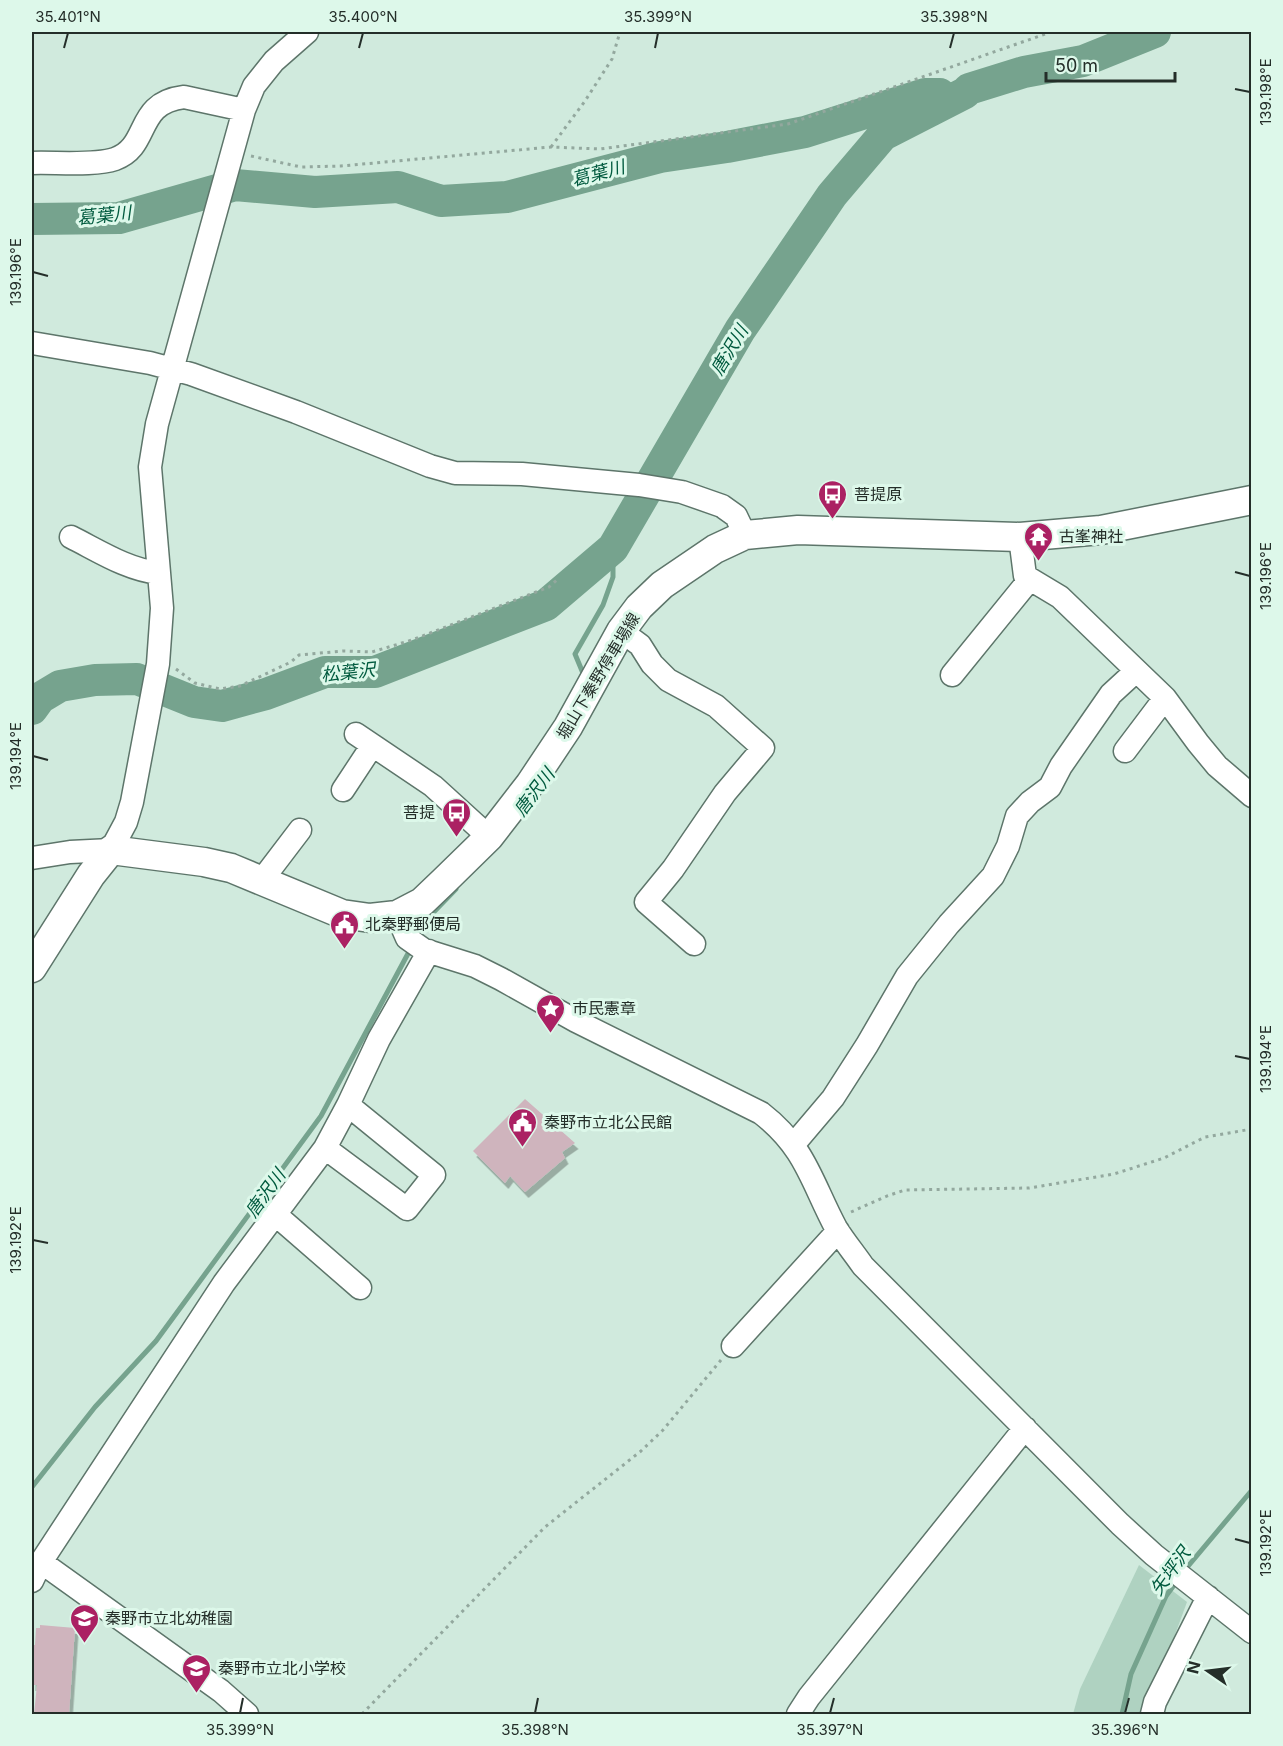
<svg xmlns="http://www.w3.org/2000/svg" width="1283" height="1746" font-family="Inter,'Noto Sans JP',sans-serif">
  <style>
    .green { fill: #afd2c1 }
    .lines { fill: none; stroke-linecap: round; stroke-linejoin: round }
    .stream { stroke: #76a38e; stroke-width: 5 }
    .river { stroke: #76a38e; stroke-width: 32 }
    .building { fill: #cfb4bd; filter: url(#shadow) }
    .minor-casing { stroke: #5d756a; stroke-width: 25 }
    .major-casing { stroke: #5d756a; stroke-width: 31 }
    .path { stroke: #93a89e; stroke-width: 3; stroke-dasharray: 3 4.5; stroke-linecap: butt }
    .minor { stroke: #fff; stroke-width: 22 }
    .major { stroke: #fff; stroke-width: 28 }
    .ticks { fill: none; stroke: #242e29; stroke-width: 2 }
    .labels { text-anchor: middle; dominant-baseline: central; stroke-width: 6; stroke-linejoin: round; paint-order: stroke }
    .poi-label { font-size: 16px; fill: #242e29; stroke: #ddf8ea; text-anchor: start }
    .street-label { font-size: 16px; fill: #242e29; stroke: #ddf8ea }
    .water-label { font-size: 18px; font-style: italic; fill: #005a3e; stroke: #ddf8ea }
    .neatline { fill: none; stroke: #242e29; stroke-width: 2 }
    .ticks-label { font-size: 15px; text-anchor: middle; fill: #242e29 }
  </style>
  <defs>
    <filter id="shadow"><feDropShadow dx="3.5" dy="6" stdDeviation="0" flood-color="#0004"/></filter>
  </defs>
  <rect width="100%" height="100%" fill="#d0eadd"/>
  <path class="green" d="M1139,1565L1187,1602L1146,1714H1073L1080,1689Z"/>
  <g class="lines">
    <path class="stream" d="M585,678L575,654L603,605L613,577V548
      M417,937L427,919L456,889
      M32,1487L95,1407L156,1341L321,1116L411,948
      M1184,1571L1252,1490
      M1122,1714L1131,1674L1166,1596L1177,1581"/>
    <path class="river" d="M32,219L119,218L235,185L315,192L398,187L441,201L507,197L660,157L727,147L805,132L925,94H940
      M32,709L40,698L60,686L95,680L137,679L194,702L222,706L266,694L325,672H375L546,605L613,548L740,330L832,195L883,135L965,93L969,89L1024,72L1083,61L1155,32"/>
  </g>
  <path class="building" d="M525,1099L575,1143L562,1152L565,1158L525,1192L510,1176L505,1183L473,1151Z
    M40,1625L75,1628L69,1714H34L37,1685H32V1645H35L36,1628H40Z"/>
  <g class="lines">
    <defs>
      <path id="minor" d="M32,163C54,162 95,166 115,159C151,146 134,103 184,97L244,110
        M32,343L150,363L191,374L296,412L430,466L455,473L522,474L639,485L682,492L722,506L736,516L745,535
        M71,537C99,551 128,570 159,573
        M1020,537L1025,576L1060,597L1165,698L1198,743L1217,766L1252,796
        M621,631L640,645L652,664L668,680L716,706L763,748L725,793L673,869L646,902L694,944
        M952,675L1030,579
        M356,734L433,786L489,837
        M1125,751L1165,698
        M343,790L372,746
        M32,858L70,852L111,850L126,822L132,802L158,664L162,608L150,467L157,424L244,110L254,86L274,61L307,32
        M262,880L300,830
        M397,915L407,938L424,950L475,966L501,979L576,1021L761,1113C806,1148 811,1181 836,1228C844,1241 854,1253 863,1266L1120,1524L1154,1555L1252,1632
        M794,1144L833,1098L867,1045L907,976L949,924L993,876L1008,846L1017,816L1030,802L1050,787L1061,766L1111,694L1136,671
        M325,1148L407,1209L434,1175L348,1105
        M276,1215L360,1288
        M733,1346L838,1231
        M41,1562L221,1691L247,1714
        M32,1581L41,1562L224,1283L325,1148L348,1105L379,1039L429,951
        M798,1714L809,1697L1025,1428
        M1152,1714L1155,1702L1208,1597"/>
      <path id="major" d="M32,968L91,875L111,850L204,862L231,868L342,914L370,918L397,915L422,902L444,881L489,837L530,784L568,727L621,631L639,607L662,585L715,549L745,535L798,530L1020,537L1101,530L1252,500"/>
    </defs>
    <use href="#minor" class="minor-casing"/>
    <use href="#major" class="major-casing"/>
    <path class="path" d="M551,147L585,101L612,59L620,32
      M251,156L301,167L341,166L551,147L600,149L788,124L1051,32
      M176,669L195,683L220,689L240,686L291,662L299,655L343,651L372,652L412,640L549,587L559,578
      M851,1212L887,1196L905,1190L1029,1188L1114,1174L1164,1158L1205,1137L1252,1129
      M362,1714L545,1527L641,1451L663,1430L721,1360"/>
    <use href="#minor" class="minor"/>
    <use href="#major" class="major"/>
  </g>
  <path class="ticks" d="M64,48L68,33M359,48L363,33M655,48L658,33M950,48L954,33M1235,89L1250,92M33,272L48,276M1235,572L1250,576M33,756L48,760M1235,1056L1250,1059M33,1240L48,1243M1235,1539L1250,1543M240,1713L243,1698M535,1713L538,1698M830,1713L834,1698M1125,1713L1129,1698"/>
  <defs>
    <symbol id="bus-pin" viewBox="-11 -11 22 30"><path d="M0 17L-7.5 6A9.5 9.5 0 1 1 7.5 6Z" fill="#ab2163" stroke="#ddf8ea"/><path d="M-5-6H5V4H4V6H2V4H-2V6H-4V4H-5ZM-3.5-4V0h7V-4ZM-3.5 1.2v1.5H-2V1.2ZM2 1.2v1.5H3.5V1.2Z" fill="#fff"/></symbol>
    <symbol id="temple-pin" viewBox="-11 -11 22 30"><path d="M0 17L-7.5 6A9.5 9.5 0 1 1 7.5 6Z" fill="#ab2163" stroke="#ddf8ea"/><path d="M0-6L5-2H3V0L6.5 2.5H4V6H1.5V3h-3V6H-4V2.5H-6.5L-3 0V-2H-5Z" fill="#fff"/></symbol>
    <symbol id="civic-pin" viewBox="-11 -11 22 30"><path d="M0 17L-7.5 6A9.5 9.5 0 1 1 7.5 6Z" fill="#ab2163" stroke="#ddf8ea"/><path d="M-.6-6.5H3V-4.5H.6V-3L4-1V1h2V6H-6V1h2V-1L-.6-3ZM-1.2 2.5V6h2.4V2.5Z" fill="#fff"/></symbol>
    <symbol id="sight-pin" viewBox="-11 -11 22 30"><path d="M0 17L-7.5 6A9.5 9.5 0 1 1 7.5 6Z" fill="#ab2163" stroke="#ddf8ea"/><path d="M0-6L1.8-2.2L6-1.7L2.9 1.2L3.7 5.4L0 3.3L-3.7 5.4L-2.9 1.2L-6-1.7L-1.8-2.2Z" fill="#fff"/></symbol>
    <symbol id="school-pin" viewBox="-11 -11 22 30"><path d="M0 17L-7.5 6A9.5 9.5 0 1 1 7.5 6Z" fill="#ab2163" stroke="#ddf8ea"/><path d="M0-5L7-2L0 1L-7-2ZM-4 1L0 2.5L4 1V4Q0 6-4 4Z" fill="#fff"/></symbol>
  </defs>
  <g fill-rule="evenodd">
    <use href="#bus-pin" x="816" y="478" width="33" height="45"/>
    <use href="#temple-pin" x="1022" y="520" width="33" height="45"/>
    <use href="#bus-pin" x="440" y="796" width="33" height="45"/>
    <use href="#civic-pin" x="328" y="908" width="33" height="45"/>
    <use href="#sight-pin" x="534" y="992" width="33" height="45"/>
    <use href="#civic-pin" x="506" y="1106" width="33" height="45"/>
    <use href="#school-pin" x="68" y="1602" width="33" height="45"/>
    <use href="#school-pin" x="180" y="1652" width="33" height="45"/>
  </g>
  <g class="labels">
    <g class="poi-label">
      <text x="854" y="494">菩提原</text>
      <text x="1059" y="536">古峯神社</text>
      <text x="435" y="812" text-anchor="end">菩提</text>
      <text x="365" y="924">北秦野郵便局</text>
      <text x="572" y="1008">市民憲章</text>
      <text x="544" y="1122">秦野市立北公民館</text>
      <text x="105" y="1618">秦野市立北幼稚園</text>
      <text x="218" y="1668">秦野市立北小学校</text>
    </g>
    <g class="street-label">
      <text transform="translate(598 676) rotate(-59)">堀山下秦野停車場線</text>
    </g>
    <g class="water-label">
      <text transform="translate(598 173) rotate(-15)">葛葉川</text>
      <text transform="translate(104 215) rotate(-6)">葛葉川</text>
      <text transform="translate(729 350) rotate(-59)">唐沢川</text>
      <text transform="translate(348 672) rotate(-6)">松葉沢</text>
      <text transform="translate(534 792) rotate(-53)">唐沢川</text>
      <text transform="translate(265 1193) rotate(-54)">唐沢川</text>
      <text transform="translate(1170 1571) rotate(-54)">矢坪沢</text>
    </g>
  </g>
  <rect width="1283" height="1746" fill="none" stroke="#ddf8ea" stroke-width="66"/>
  <g transform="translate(1208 1671) rotate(284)" stroke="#ddf8ea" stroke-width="4.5" paint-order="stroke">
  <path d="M0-4.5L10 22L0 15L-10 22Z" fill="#242e29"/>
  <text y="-9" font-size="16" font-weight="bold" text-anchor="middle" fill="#242e29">N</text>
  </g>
  <path d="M1046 72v9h129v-9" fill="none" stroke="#242e29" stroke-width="3"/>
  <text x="1055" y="72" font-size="18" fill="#242e29" stroke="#ddf8ea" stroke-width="4.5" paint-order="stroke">50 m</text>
  <rect x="33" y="33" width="1217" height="1680" class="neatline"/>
  <g class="ticks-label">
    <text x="68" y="22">35.401°N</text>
    <text x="363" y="22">35.400°N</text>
    <text x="658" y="22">35.399°N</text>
    <text x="954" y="22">35.398°N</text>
    <text transform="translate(1266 92) rotate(-90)" y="5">139.198°E</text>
    <text transform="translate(16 272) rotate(-90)" y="5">139.196°E</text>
    <text transform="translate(1266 576) rotate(-90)" y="5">139.196°E</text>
    <text transform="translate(16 756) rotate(-90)" y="5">139.194°E</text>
    <text transform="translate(1266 1059) rotate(-90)" y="5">139.194°E</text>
    <text transform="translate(16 1240) rotate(-90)" y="5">139.192°E</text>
    <text transform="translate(1266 1543) rotate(-90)" y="5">139.192°E</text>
    <text x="240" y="1735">35.399°N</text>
    <text x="535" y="1735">35.398°N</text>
    <text x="830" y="1735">35.397°N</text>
    <text x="1125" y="1735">35.396°N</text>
  </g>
</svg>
